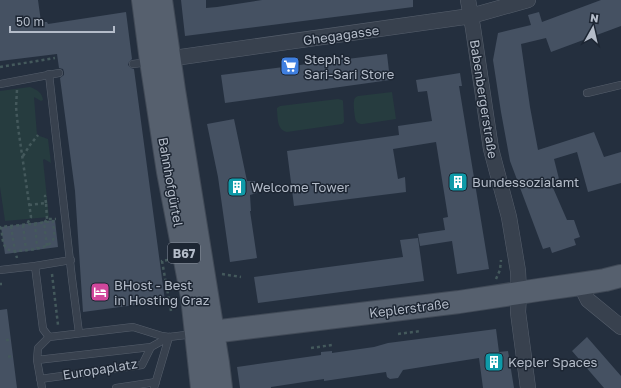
<svg xmlns="http://www.w3.org/2000/svg" width="621" height="388" font-family="'Golos Text',sans-serif">
  <style>
    .green { fill: #263c3f }
    .building { fill: #455162 }
    .lines { fill: none; stroke-linecap: round; stroke-linejoin: round }
    .lane-casing { stroke: #565f6c; stroke-width: 8 }
    .street-casing { stroke: #565f6c; stroke-width: 16 }
    .primary-casing { stroke: #414a57; stroke-width: 24 }
    .path { stroke: #44595c; stroke-width: 2.5; stroke-dasharray: 3 3; stroke-linecap: butt }
    .lane { stroke: #38414e; stroke-width: 7 }
    .street { stroke: #38414e; stroke-width: 15 }
    .primary { stroke: #56606e; stroke-width: 22 }
    .labels { text-anchor: middle; dominant-baseline: central; stroke-width: 3; stroke-linejoin: round; paint-order: stroke }
    .shield { fill: #1d2633; stroke: #878f9c; stroke-width: 1 }
    .shield-label { font-size: 12px; font-weight: bold; fill: #b4bcc9 }
    .street-label { font-size: 13px; fill: #b4bcc9; stroke: #1d2633 }
    .poi-label { font-size: 13px; fill: #b4bcc9; stroke: #1d2633; text-anchor: start }
  </style>
  <rect width="100%" height="100%" fill="#242f3e"/>
  <path class="green" d="M30,87C37,90 42,92 43,100L41,101L34,97L37,135L48,139L51,163L44,159L43,160L49,217L5,221L0,187V91Z
    M392,92L396,119L363,124C359,124 359,124 356,121C355,119 353,105 354,101C354,98 356,97 358,96Z
    M338,99L342,100L343,101L344,120V122L342,124L287,132C277,130 278,119 277,111V108L280,106Z"/>
  <path class="building" d="M0,0H38L41,22H47L48,24L126,12L132,59L129,62L128,65L131,68L134,69L165,301L83,312L75,191L60,78L64,75V72L63,69L59,68L57,54L0,61Z
    M181,0H206V8L217,7L262,0H413V7L185,36Z
    M601,0H621V26L551,52L546,38L521,44L530,107L538,150L594,132L604,157L621,152V183L588,192L577,152L554,159L559,179L550,181L567,220H574L580,237L574,239L576,245L552,253L550,247L543,249L510,161L501,112L493,60L498,33L531,25L528,15L539,12L542,22Z
    M387,54L390,80L225,103L221,75Z
    M460,73L462,86H459L489,269L457,274L452,241L420,246L418,234L445,230L443,218L448,217L436,142L393,149L398,179L405,177L406,192L294,206L287,151L399,135L398,126L432,121L427,91L418,92L416,80Z
    M234,119L247,181H255L257,193L250,195L251,211H250L257,258L230,262L218,177L207,124Z
    M55,220L58,247L5,254L1,227Z
    M418,238L424,281L258,303L254,277L403,257L400,240Z
    M7,309L17,388H0V310Z
    M496,329L499,352L508,351L514,388H483L479,358L403,370L398,378L390,379L387,377L386,372L324,381V379L271,387V388H240L237,367L321,355V352L332,351V353L374,347L388,343Z
    M587,337L621,376V388H604L572,351Z"/>
  <g class="lines">
    <defs>
      <path id="lane" d="M133,64L149,62
        M49,74L72,279L79,333
        M0,84L59,73
        M587,93L621,85
        M35,266L43,329L49,337
        M0,270L35,266L71,260
        M37,360L151,347L169,337
        M40,379L142,365L151,347
        M42,388L37,360L38,348L49,337L133,327L162,336L169,337L194,334
        M116,388L156,382
        M154,388L169,337"/>
      <path id="street" d="M468,0L473,28L491,149L509,217L518,271L519,293L518,312L528,388
        M160,60L471,16L528,0
        M580,284L588,300L621,327"/>
      <path id="primary" d="M143,0L151,61L168,172L192,297L202,388
        M161,0L174,90L218,363L221,388
        M196,334L459,302L538,290L580,284L605,280L621,276"/>
    </defs>
    <use href="#lane" class="lane-casing"/>
    <use href="#street" class="street-casing"/>
    <use href="#primary" class="primary-casing"/>
    <path class="path" d="M0,67L55,58
      M17,90L16,107L18,127L31,217L27,224
      M23,156L30,145L38,135
      M46,203L45,196H46
      M29,205L46,203L47,219
      M35,223L37,248
      M23,225L26,250
      M11,226L15,251C1,251 3,238 1,227C18,225 36,224 53,221C53,226 55,232 54,237C52,250 25,250 15,251L17,258
      M47,246L44,223L47,219H56
      M168,260L162,261L171,311
      M52,274L58,325L60,326
      M222,274L241,277
      M496,279L500,270L501,260
      M0,284H2
      M398,334L421,331
      M6,340H9
      M311,348L332,345
      M8,357L11,356"/>
    <use href="#lane" class="lane"/>
    <use href="#street" class="street"/>
    <use href="#primary" class="primary"/>
  </g>
  <defs>
    <symbol id="supermarket-square" viewBox="-11 -11 22 22"><rect x="-9" y="-9" width="18" height="18" rx="4" fill="#3f7fe0" stroke="#1d2633"/><path d="M-6-5.5h2.5l.6 2H6L4.5 2H-2.5L-4.4-4H-6ZM-1.5 3.2a1.3 1.3 0 1 0 .1 0ZM3 3.2a1.3 1.3 0 1 0 .1 0Z" fill="#fff"/></symbol>
    <symbol id="building-square" viewBox="-11 -11 22 22"><rect x="-9" y="-9" width="18" height="18" rx="4" fill="#0f9aa8" stroke="#1d2633"/><path d="M-4-6H4V6H1V3H-1V6H-4ZM-2.5-4.3h1.7v1.8h-1.7ZM.8-4.3h1.7v1.8H.8ZM-2.5-1h1.7V.8h-1.7ZM.8-1h1.7V.8H.8Z" fill="#fff"/></symbol>
    <symbol id="hotel-square" viewBox="-11 -11 22 22"><rect x="-9" y="-9" width="18" height="18" rx="4" fill="#d1479c" stroke="#1d2633"/><path d="M-6-4.5h1.5V1H6V5H4.5V3h-9V5H-6ZM-4 0a1.8 1.8 0 1 1 3.6 0ZM.5 0V-2.5h3Q6-2.5 6 0Z" fill="#fff"/></symbol>
  </defs>
  <g fill-rule="evenodd">
    <use href="#supermarket-square" x="279" y="55" width="22" height="22"/>
    <use href="#building-square" x="447" y="171" width="22" height="22"/>
    <use href="#building-square" x="226" y="176" width="22" height="22"/>
    <use href="#hotel-square" x="89" y="281" width="22" height="22"/>
    <use href="#building-square" x="483" y="351" width="22" height="22"/>
  </g>
  <g class="labels">
    <rect class="shield" x="168" y="243" width="32" height="20" rx="3"/>
    <g class="shield-label">
      <text x="184" y="253">B67</text>
    </g>
    <g class="street-label">
      <text transform="translate(341 35) rotate(-8)">Ghegagasse</text>
      <text transform="translate(484 99) rotate(81)">Babenbergerstraße</text>
      <text transform="translate(171 182) rotate(80)">Bahnhofgürtel</text>
      <text transform="translate(409 308) rotate(-7)">Keplerstraße</text>
      <text transform="translate(100 369) rotate(-9)">Europaplatz</text>
    </g>
    <g class="poi-label">
      <text x="304" y="59">Steph's<tspan x="304" dy="15">Sari-Sari Store</tspan></text>
      <text x="472" y="182">Bundessozialamt</text>
      <text x="251" y="187">Welcome Tower</text>
      <text x="114" y="285">BHost - Best<tspan x="114" dy="15">in Hosting Graz</tspan></text>
      <text x="508" y="362">Kepler Spaces</text>
    </g>
  </g>
  <g transform="translate(593 28) rotate(8)" stroke="#1d2633" stroke-width="3" paint-order="stroke">
  <path d="M0-3L7 15L0 10L-7 15Z" fill="#b4bcc9"/>
  <text y="-6" font-size="11" font-weight="bold" text-anchor="middle" fill="#b4bcc9">N</text>
  </g>
  <path d="M10 26v6h104v-6" fill="none" stroke="#b4bcc9" stroke-width="2"/>
  <text x="16" y="26" font-size="12" fill="#b4bcc9" stroke="#1d2633" stroke-width="3" paint-order="stroke">50 m</text>
</svg>
